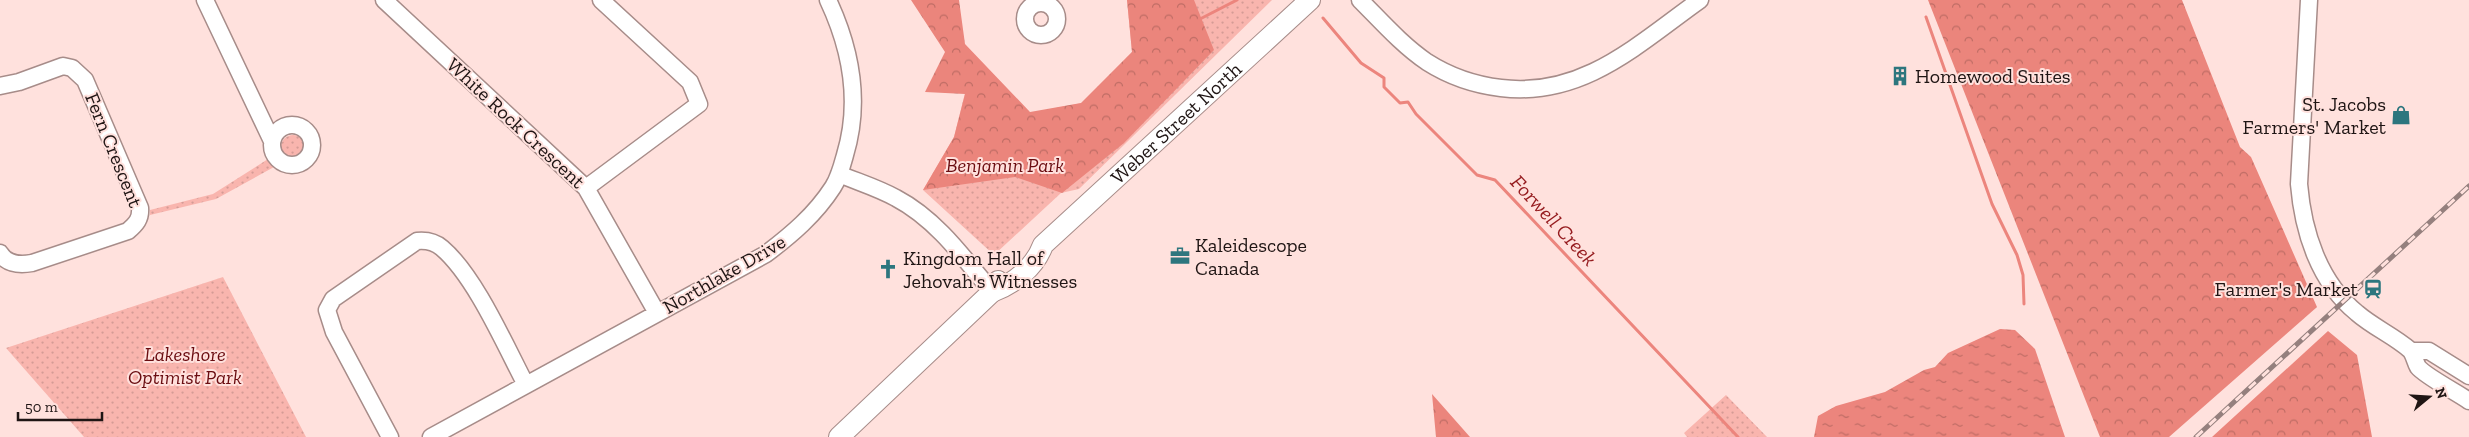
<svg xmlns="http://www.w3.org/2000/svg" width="2469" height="437" font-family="'Zilla Slab',serif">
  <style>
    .grass { fill: url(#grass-dots) }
    .forest { fill: url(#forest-crowns) }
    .water { fill: url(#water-ripples) }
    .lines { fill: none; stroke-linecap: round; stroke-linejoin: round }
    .stream { stroke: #ec857d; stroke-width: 3 }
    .minor-casing { stroke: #a78c89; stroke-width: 19 }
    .major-casing { stroke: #a78c89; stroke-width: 22 }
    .minor { stroke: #fff; stroke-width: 16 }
    .major { stroke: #fff; stroke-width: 20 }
    .rail-casing { stroke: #95807e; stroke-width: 5 }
    .rail { stroke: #ffe1dd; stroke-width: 3; stroke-dasharray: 9; stroke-linecap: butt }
    .labels { text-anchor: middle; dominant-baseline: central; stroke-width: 4; stroke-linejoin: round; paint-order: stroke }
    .poi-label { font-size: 20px; fill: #1f1514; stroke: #ffe1dd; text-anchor: start }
    .street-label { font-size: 20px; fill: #1f1514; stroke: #ffe1dd }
    .park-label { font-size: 20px; font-style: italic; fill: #6a0c10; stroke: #ffe1dd }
    .water-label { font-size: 21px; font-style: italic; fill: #951b1e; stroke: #ffe1dd }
  </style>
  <defs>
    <pattern id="grass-dots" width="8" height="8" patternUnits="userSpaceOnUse" patternTransform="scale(1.25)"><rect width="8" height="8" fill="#f9b5ae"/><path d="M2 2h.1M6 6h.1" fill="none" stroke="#d59b95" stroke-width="1.8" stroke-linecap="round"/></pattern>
    <pattern id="forest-crowns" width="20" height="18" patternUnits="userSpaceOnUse" patternTransform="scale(1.25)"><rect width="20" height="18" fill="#eb857c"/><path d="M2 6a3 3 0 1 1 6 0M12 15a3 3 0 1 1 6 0" fill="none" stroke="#be6c64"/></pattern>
    <pattern id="water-ripples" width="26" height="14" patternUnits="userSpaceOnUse" patternTransform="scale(1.25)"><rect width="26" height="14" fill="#ec857d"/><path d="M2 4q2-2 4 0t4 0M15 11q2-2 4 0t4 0" fill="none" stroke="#bf6c65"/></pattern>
  </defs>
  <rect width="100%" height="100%" fill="#ffe1dd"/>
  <path class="grass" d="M1127,0H1272L1079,189L1061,193L994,255L923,190L954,137L965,93L1030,113L1082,103L1132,52Z
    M281 147a12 12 0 1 1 24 0a12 12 0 1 1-24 0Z
    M268,159L274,167L216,199L150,215V210L213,194Z
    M223,277L306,437H84L6,348Z
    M1726,395L1767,437H1687L1684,433Z"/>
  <path class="forest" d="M911,0H959L965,44L1030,112L1081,103L1132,52L1127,0H1194L1214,50L1124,143L1062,193L1015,177L923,190L954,137L965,94L925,92L945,52Z
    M1928,0H2182L2240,147L2251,157L2317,307L2169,437H2100Z
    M2328,331L2357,355L2372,437H2212Z
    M1432,394L1470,437H1436Z"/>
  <path class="water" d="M2000,329L2015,330L2035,349L2065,437H1814L1818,416L1836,406L1885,392L1924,370L1935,367L1948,353Z"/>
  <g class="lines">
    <path class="stream" d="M1926,17L1992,204L2017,255L2023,275L2024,304
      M1323,18L1361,63L1384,78V87L1400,103L1408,102L1416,114L1477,175L1495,180L1738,437
      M1200,19L1237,0"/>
    <defs>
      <path id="minor" d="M205,0L272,141
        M384,0L586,188L657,313
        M1360,0C1381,21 1402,45 1427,62C1449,76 1475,85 1501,88C1583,98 1638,44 1700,0
        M2309,0L2299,184C2303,232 2319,282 2357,313C2373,327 2394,336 2410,350C2414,354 2415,362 2418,367C2425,376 2458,393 2469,401
        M1025 19a16 16 0 1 1 32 0a16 16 0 1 1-32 0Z
        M0,86L19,82L63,66L72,68L85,80L140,208C141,219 136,224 128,231L32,263C20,265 7,265 0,253
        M272 145a20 20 0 1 1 40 0a20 20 0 1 1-40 0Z
        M839,174C858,182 878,188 896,198C936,219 964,258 992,292
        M586,188L699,104L690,82L601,0
        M2411,351H2429L2469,376
        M390,437L334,332L327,310L333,299L417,241C427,240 435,242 442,248C475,276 505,345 526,385
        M431,437L766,254C791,235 815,215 833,187C839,178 842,166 845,155C861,102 851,49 828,0"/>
      <g id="major">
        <path id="s1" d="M992,292C1014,284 1035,267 1043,245L1310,0"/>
        <path d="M839,437L992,292L998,281"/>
      </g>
    </defs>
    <use href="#minor" class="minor-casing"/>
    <use href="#major" class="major-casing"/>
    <use href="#minor" class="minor"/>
    <use href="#major" class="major"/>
    <defs>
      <path id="rail" d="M2196,437L2469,186"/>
    </defs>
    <use href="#rail" class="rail-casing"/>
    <use href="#rail" class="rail"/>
  </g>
  <defs>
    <symbol id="building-bare" viewBox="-9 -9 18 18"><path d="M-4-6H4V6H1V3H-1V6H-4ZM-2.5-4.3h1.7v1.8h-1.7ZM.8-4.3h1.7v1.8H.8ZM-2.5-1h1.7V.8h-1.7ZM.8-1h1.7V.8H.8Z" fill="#2d767e" stroke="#ffe1dd" stroke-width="2.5" paint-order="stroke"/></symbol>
    <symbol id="shop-bare" viewBox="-9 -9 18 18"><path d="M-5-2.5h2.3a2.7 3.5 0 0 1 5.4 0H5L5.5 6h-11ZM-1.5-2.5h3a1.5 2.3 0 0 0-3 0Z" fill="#2d767e" stroke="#ffe1dd" stroke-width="2.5" paint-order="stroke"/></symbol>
    <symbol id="office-bare" viewBox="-9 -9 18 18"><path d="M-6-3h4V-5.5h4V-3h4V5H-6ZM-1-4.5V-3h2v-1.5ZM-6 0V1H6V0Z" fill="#2d767e" stroke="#ffe1dd" stroke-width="2.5" paint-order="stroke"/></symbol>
    <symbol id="church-bare" viewBox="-9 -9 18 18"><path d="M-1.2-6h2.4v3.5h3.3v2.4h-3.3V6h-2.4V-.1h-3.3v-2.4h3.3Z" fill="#2d767e" stroke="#ffe1dd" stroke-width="2.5" paint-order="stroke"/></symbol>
    <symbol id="station-bare" viewBox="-9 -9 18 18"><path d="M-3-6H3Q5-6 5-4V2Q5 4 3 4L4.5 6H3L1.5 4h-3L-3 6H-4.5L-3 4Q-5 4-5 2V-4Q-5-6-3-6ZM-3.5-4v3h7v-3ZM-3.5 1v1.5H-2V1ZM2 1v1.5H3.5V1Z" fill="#2d767e" stroke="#ffe1dd" stroke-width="2.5" paint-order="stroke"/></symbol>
  </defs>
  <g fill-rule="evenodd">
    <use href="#building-bare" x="1886" y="62" width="28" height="28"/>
    <use href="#shop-bare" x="2387" y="101" width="28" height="28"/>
    <use href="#office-bare" x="1166" y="242" width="28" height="28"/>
    <use href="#church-bare" x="874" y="255" width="28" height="28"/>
    <use href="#station-bare" x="2359" y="275" width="28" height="28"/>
  </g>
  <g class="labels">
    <g class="poi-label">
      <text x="1915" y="76">Homewood Suites</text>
      <text x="2386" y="104" text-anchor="end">St. Jacobs<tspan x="2386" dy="23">Farmers' Market</tspan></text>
      <text x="1195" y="245">Kaleidescope<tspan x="1195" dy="23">Canada</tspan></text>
      <text x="903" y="258">Kingdom Hall of<tspan x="903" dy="23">Jehovah's Witnesses</tspan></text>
      <text x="2358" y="289" text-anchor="end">Farmer's Market</text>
    </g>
    <g class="street-label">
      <text stroke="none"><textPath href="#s1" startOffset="252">Weber Street North</textPath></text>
      <text transform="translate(516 123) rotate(43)">White Rock Crescent</text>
      <text transform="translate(114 150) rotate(68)">Fern Crescent</text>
      <text transform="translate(724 274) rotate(-30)">Northlake Drive</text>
    </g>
    <g class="park-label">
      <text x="1005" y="165">Benjamin Park</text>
      <text x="185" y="354">Lakeshore<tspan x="185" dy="23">Optimist Park</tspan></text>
    </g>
    <g class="water-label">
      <text transform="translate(1554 220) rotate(47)">Forwell Creek</text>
    </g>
  </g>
  <g transform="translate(2429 397) rotate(72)" stroke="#ffe1dd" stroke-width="4" paint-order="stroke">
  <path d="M0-4L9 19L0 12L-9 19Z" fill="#1f1514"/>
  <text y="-8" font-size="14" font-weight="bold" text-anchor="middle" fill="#1f1514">N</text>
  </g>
  <path d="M18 412v8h84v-8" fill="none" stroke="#1f1514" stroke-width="2.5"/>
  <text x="25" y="412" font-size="15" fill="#1f1514" stroke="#ffe1dd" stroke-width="4" paint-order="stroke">50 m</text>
</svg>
